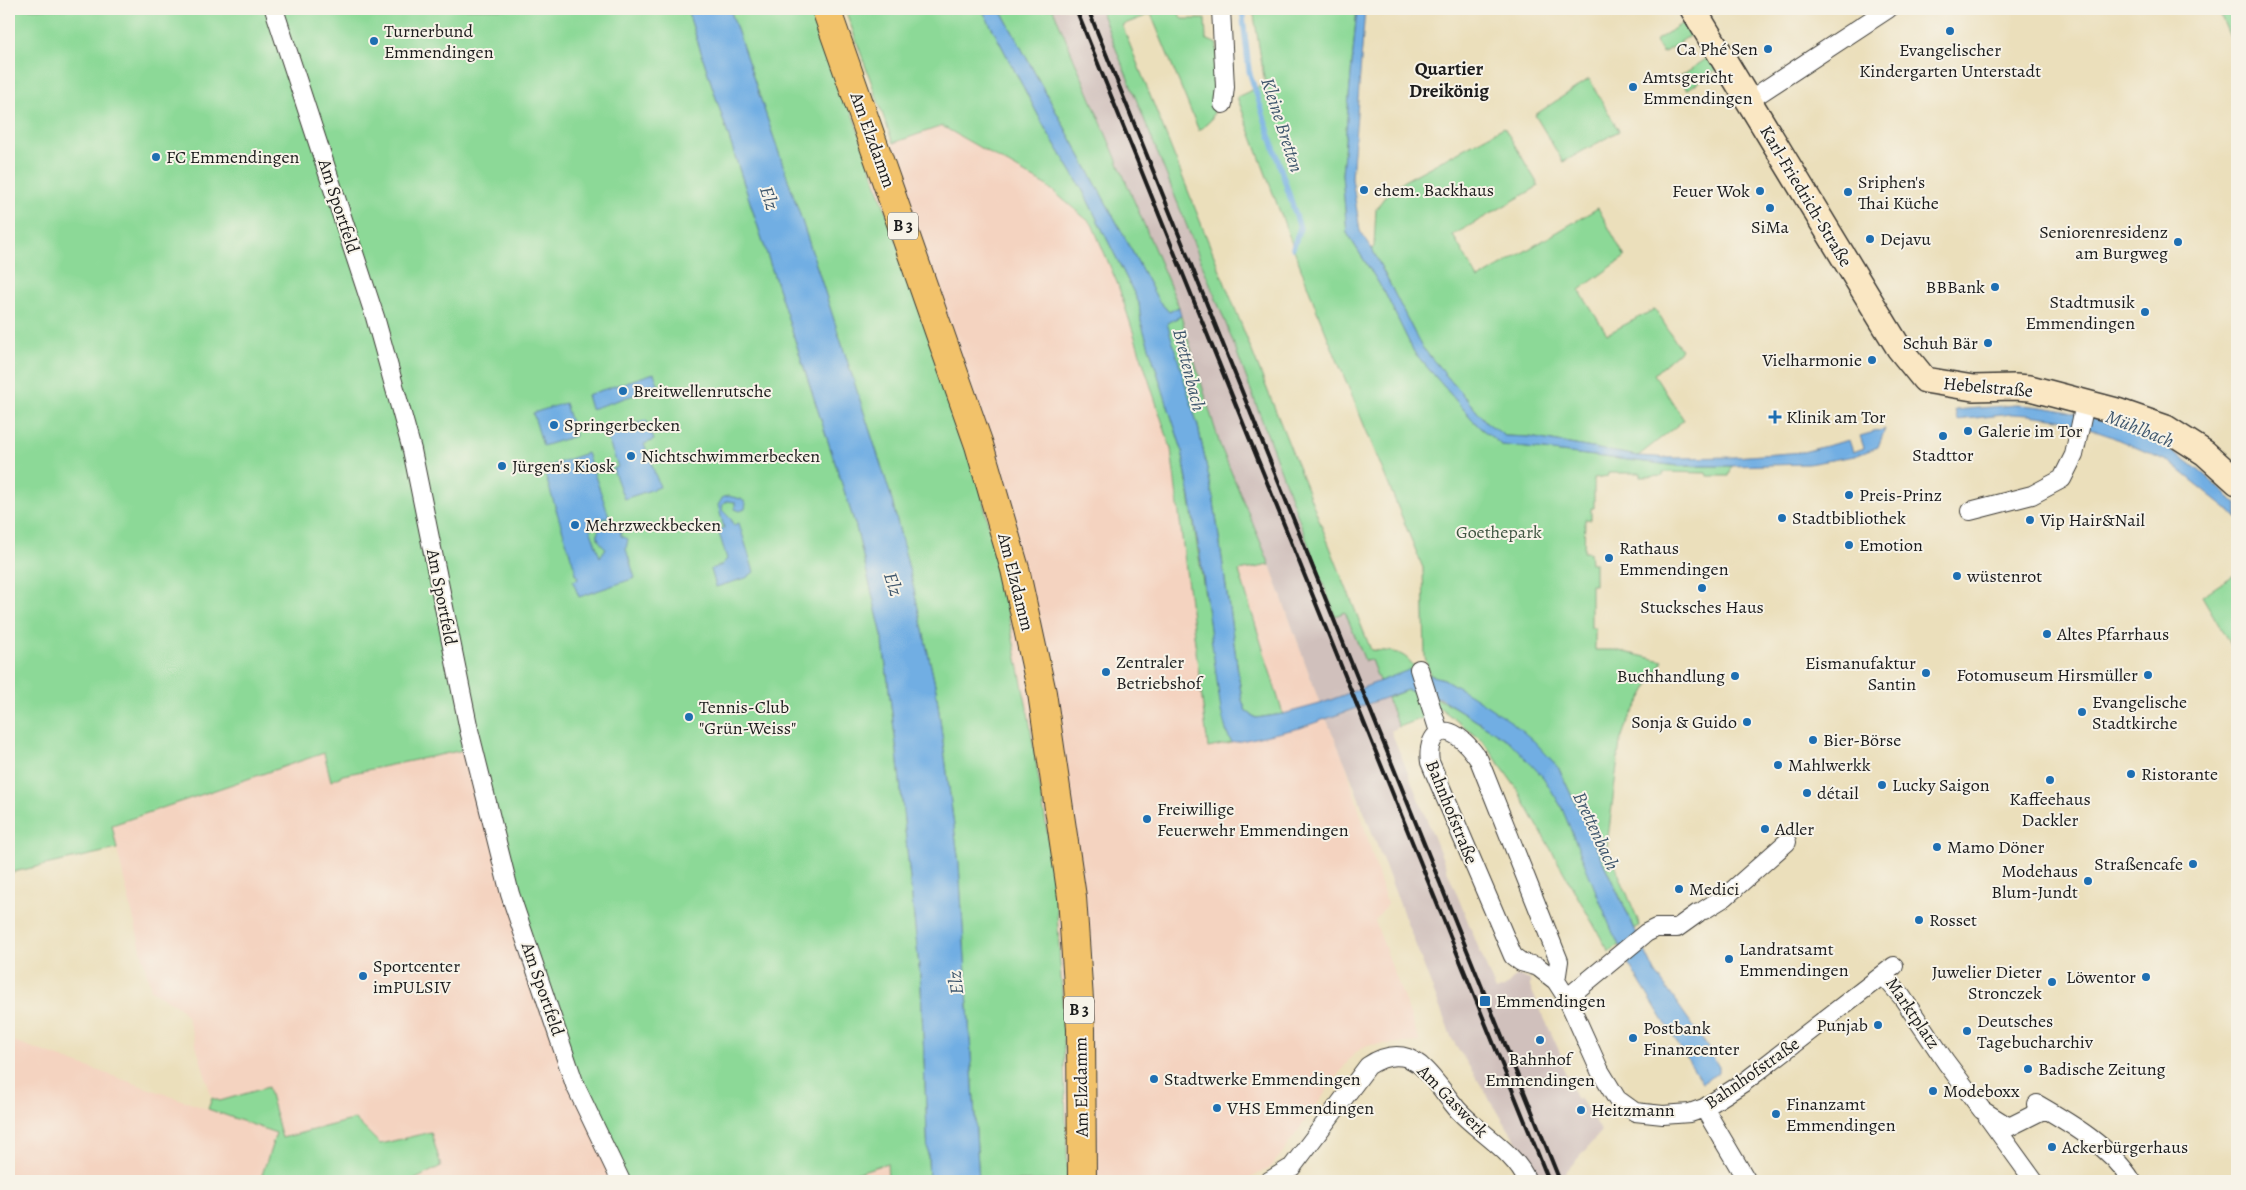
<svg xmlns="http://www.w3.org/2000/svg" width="2246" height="1190" font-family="Alegreya,serif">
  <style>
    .built { fill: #f4d3c0 }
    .industrial { fill: #d0c0bc }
    .green { fill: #8cd997; stroke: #547a5a }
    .water { fill: #71aee3; stroke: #466580 }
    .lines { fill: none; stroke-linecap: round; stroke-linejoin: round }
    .stream { stroke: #71aee3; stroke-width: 5.5 }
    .street-casing { stroke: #3b3934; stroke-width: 20 }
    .secondary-casing { stroke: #3b3934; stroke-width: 28 }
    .primary-casing { stroke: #3b3934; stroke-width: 30 }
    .street { stroke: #fff; stroke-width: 18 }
    .secondary { stroke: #fae7c3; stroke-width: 25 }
    .primary { stroke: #f2c26a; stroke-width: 28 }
    .rail { stroke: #1c1c1c; stroke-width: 4 }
    .poi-dot { fill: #1f6fb2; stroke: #f7f3e8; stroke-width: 2 }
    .labels { text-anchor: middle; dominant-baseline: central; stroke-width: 4; stroke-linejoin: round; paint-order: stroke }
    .shield { fill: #f7f3e8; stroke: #5e5c59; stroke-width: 1 }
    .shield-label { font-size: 16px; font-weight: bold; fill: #1c1c1c }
    .poi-label { font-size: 18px; fill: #1c1c1c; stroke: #f7f3e8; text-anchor: start }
    .street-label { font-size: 18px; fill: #1c1c1c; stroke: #f7f3e8 }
    .park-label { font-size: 18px; fill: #3e5541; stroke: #f7f3e8 }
    .neighbourhood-label { font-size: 19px; font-weight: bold; fill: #1c1c1c; stroke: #f7f3e8 }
    .water-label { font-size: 19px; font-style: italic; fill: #3e566c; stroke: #f7f3e8 }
  </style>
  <rect width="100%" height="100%" fill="#f7f3e8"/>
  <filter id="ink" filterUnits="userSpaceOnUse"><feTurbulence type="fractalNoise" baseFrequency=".02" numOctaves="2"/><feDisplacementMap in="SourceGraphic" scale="10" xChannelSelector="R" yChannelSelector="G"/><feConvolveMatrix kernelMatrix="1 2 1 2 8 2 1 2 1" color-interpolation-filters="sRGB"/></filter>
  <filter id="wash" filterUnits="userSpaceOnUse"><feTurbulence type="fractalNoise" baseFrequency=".0096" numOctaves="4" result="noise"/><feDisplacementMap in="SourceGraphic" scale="20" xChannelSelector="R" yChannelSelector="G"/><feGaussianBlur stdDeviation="1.12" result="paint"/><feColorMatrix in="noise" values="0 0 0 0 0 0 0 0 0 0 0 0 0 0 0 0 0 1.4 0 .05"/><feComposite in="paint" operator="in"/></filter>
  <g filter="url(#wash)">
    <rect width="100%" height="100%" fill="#ebdfbb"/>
    <path class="built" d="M942,126L1047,186L1092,224L1118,285L1171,449L1208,747L1288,731L1239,570L1270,565L1320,704L1346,765L1387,904L1375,921L1420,1042L1367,1045L1353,1054L1280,1156L1268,1169L1245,1181H1068L1062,993L1055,880L1029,718L978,477L866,153Z
      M473,748L621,1181H412L441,1166L431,1132L380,1144L355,1119L282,1138L268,1088L220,1101L212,1098L187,1016L178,1006L151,990L111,826L324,753L331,781L343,775Z
      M13,1041L276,1133L260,1181H9V1051Z
      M887,1163L888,1181H832Z"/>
    <path class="industrial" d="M1053,9H1100L1228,329L1335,616L1345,612L1365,661L1371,659L1399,727L1391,731L1496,991L1504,988L1517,975L1530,980V987L1557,1046L1561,1055L1558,1056L1575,1096L1577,1100L1580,1098L1602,1131L1564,1174L1567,1181H1537L1529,1162L1452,1039L1346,765L1320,704L1270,565L1220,445L1179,307Z"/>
    <path class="green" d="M9,9H687L856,527L882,635L897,752L921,986L929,1181H888L887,1163L832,1181H621L575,1085L473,748L343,775L331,781L324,753L112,825L117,849L9,873Z
      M730,9H816L978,477L1009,619L1029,718L1055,880L1062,993L1068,1181H979L959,864L936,689L912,581L890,493L801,218Z
      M845,9H982L1045,128L1082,189L1139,303L1141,322L1182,450L1227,734L1232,743L1208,748L1171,449L1118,285L1092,224L1047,186L942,126L893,143Z
      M1000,9H1053L1179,307L1169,312L1158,300C1107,202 1052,106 1000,9Z
      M1100,9H1176L1182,19H1205L1206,39L1217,44V104L1211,120L1199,131L1151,14L1122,25L1371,650C1393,652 1405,649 1417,672L1379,681L1371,660L1365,661L1345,612L1335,616L1228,329Z
      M1253,9H1357L1342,174L1347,233L1385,293L1414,352L1479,427L1502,445L1679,466H1732L1729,476H1707L1706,473L1663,472V476L1641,477V473H1608V476L1594,478V508H1591V520L1585,519L1584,552H1590L1591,563H1595V585H1591V628H1595V650H1615L1663,661L1626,725L1620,742L1607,846L1638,920L1639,926L1635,929L1558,767L1490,708L1444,679L1430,675L1425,657L1423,568L1317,311L1237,97L1265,84Z
      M2218,9H2237V54Z
      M1686,21L1694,33L1663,53L1655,41Z
      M1709,57L1717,69L1687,90L1679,77Z
      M1589,79L1619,131L1563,162L1535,115Z
      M1504,127L1539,186L1453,235L1478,279L1598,208L1625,257L1579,290L1607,334L1655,309L1681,350L1654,374L1684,420L1638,456L1529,437L1504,436L1486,422L1421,346L1372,249L1374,247L1376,209L1391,188Z
      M1181,316L1220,445L1270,565L1239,571L1283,714L1256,718L1246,711L1242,700L1214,502L1198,426L1166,323Z
      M2237,573V656L2202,596Z
      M1407,690C1437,695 1453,706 1478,722C1489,729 1501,735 1511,742C1571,792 1587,877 1619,945L1609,952L1515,786L1483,741L1440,708L1433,714L1399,727L1387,698Z
      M268,1087L282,1138L355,1119L380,1144L431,1132L441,1166L412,1181H260L276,1133L208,1109L212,1098L220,1101Z"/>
    <path class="water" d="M687,9H730L801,218L890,493L912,581L936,689L959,864L979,1181H929L921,986L897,752L882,635L856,527Z
      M982,9H1000C1052,106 1107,202 1158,300L1169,312L1179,307L1181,316L1167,323L1198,426L1214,502L1242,700L1246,711L1256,718L1283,714L1320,704L1409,670L1444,679L1471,695L1513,723L1534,741L1558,767L1655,972L1703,1040L1719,1067V1073L1702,1083L1628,963L1612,931L1561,806L1543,777L1510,742L1440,698L1407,690L1300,728L1232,743L1227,734L1221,711L1201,562L1182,450L1141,322L1139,303L1082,189L1045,128Z
      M1357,9H1365L1352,178L1360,231L1372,249L1421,346L1486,422L1505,436L1529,437L1638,456L1674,458L1734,457L1803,452L1849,440L1853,452L1864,448L1860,436L1885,429L1878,447L1855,456L1808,464L1732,466H1679L1502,445L1479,427L1414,352L1385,293L1347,233L1342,174Z
      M654,373L659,387L591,409L587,395Z
      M565,403L575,436L543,446L533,413Z
      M2015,405C2069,406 2132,428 2178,455C2199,468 2218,488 2237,504V519L2229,510L2169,462L2110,436L2060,419L2029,415L2012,414L1957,420L1955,410Z
      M646,420L654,440L644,444L660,487L624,499L613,469L618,467L606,434Z
      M587,453L609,516L589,525L600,557L606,548C596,541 594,530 605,523C616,522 621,526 621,536L628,539L626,549L635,578L579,597L573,582L578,579L543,468Z
      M728,496L741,499L746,503L745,509L740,511L735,509V502L727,501L723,504L722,510L731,519L733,525L739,523L754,572L746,578L716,587L711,569L722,565L727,559L718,530L724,528L718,505L723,497Z"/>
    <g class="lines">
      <path class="stream" d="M1242,9L1249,71L1300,228L1293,248"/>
    </g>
  </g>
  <g filter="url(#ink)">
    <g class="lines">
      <defs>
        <path id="street" d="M274,9L375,317L412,450L469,730L510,894L575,1085L621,1181
          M1221,9L1225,87L1223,104
          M1748,101L1888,9
          M1970,511L2032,495L2062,479L2074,455L2085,404
          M1419,669L1439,732
          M1704,910L1725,897L1787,842
          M1883,975L1902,997L1946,1062L1982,1110L2009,1127L2045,1109
          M1556,981L1559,961L1555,951L1479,760C1473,751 1466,742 1457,736C1436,722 1427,744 1430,762L1513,956L1521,962L1538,967L1556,981L1567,998L1600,1071L1617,1099L1635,1112L1663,1115L1690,1113L1704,1108L1743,1083L1894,966
          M1567,998L1646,933L1656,928H1677L1698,913
          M2037,1104C2070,1123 2111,1147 2132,1181
          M1704,1108L1747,1181
          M1987,1116L2034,1181
          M1269,1181L1292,1167L1368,1066C1380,1058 1393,1053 1408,1058C1412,1060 1418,1063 1421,1066C1435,1078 1446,1096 1458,1110C1478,1132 1516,1153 1527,1181"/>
        <path id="secondary" d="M1693,9L1886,327L1899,348L1925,380L1973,388L2015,387L2030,388L2117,411L2166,428L2205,453L2237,482"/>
        <path id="primary" d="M826,9L979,445L1015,569L1042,693L1072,897L1081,1029L1082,1181"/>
      </defs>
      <use href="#street" class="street-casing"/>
      <use href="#secondary" class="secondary-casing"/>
      <use href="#primary" class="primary-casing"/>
      <use href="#street" class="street"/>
      <use href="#secondary" class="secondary"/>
      <use href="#primary" class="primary"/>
      <path class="rail" d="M1076,9L1549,1181
        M1088,9L1560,1181"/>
    </g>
  </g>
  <g class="poi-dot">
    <circle cx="1950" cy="31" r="5"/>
    <circle cx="374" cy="41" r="5"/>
    <circle cx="1768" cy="49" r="5"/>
    <circle cx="1633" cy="87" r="5"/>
    <circle cx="156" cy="157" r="5"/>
    <circle cx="1364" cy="190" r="5"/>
    <circle cx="1760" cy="191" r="5"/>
    <circle cx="1848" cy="192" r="5"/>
    <circle cx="1770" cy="208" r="5"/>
    <circle cx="1870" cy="239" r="5"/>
    <circle cx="2178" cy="242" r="5"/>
    <circle cx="1995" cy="287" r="5"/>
    <circle cx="2145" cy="312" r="5"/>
    <circle cx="1988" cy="343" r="5"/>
    <circle cx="1872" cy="360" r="5"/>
    <circle cx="623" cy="391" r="5"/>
    <path d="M1772.5 409.5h5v5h5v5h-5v5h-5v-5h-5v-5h5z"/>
    <circle cx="554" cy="425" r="5"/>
    <circle cx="1968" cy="431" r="5"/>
    <circle cx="1943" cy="436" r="5"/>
    <circle cx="631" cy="456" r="5"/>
    <circle cx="502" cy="466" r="5"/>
    <circle cx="1849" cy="495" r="5"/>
    <circle cx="1782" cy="518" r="5"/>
    <circle cx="2030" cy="520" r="5"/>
    <circle cx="575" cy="525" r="5"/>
    <circle cx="1849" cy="545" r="5"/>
    <circle cx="1609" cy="558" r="5"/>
    <circle cx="1957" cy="576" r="5"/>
    <circle cx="1702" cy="588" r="5"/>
    <circle cx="2047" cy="634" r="5"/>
    <circle cx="1106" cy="672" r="5"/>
    <circle cx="1926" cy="673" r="5"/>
    <circle cx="2148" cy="675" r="5"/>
    <circle cx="1735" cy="676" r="5"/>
    <circle cx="2082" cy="712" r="5"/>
    <circle cx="689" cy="717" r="5"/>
    <circle cx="1747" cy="722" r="5"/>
    <circle cx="1813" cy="740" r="5"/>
    <circle cx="1778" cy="765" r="5"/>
    <circle cx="2131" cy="774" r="5"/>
    <circle cx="2050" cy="780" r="5"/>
    <circle cx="1882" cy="785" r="5"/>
    <circle cx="1807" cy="793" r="5"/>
    <circle cx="1147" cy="819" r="5"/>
    <circle cx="1765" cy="829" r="5"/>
    <circle cx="1937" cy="847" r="5"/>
    <circle cx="2193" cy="864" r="5"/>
    <circle cx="2088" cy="881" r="5"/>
    <circle cx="1679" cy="889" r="5"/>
    <circle cx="1919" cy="920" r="5"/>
    <circle cx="1729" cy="959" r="5"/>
    <circle cx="363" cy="976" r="5"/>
    <circle cx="2146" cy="977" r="5"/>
    <circle cx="2052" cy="982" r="5"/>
    <rect x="1479" y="995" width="12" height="12" rx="2.5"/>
    <circle cx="1878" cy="1025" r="5"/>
    <circle cx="1967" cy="1031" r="5"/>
    <circle cx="1633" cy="1038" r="5"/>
    <circle cx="1540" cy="1040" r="5"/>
    <circle cx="2028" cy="1069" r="5"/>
    <circle cx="1154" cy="1079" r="5"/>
    <circle cx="1933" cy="1091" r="5"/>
    <circle cx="1217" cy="1108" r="5"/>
    <circle cx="1581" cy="1110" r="5"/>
    <circle cx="1776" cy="1114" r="5"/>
    <circle cx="2052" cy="1147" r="5"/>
  </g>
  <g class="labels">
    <g class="shield">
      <rect x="888" y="212.5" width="30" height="27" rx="4"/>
      <rect x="1064" y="996.5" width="30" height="27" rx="4"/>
    </g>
    <g class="shield-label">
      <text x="903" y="226">B 3</text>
      <text x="1079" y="1010">B 3</text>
    </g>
    <g class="poi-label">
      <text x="384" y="31">Turnerbund<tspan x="384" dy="21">Emmendingen</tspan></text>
      <text x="1758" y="49" text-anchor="end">Ca Phé Sen</text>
      <text x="1950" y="50" text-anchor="middle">Evangelischer<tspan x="1950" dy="21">Kindergarten Unterstadt</tspan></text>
      <text x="1643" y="77">Amtsgericht<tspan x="1643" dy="21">Emmendingen</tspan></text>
      <text x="166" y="157">FC Emmendingen</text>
      <text x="1858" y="182">Sriphen's<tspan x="1858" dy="21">Thai Küche</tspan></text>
      <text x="1374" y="190">ehem. Backhaus</text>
      <text x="1750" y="191" text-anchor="end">Feuer Wok</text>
      <text x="1770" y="227" text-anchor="middle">SiMa</text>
      <text x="2168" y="232" text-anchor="end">Seniorenresidenz<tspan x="2168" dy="21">am Burgweg</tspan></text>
      <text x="1880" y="239">Dejavu</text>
      <text x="1985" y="287" text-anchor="end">BBBank</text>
      <text x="2135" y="302" text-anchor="end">Stadtmusik<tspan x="2135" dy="21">Emmendingen</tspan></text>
      <text x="1978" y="343" text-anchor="end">Schuh Bär</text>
      <text x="1862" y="360" text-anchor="end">Vielharmonie</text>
      <text x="633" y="391">Breitwellenrutsche</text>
      <text x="1786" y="417">Klinik am Tor</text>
      <text x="564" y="425">Springerbecken</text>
      <text x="1978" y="431">Galerie im Tor</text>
      <text x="1943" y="455" text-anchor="middle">Stadttor</text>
      <text x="641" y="456">Nichtschwimmerbecken</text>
      <text x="512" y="466">Jürgen's Kiosk</text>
      <text x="1859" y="495">Preis-Prinz</text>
      <text x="1792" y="518">Stadtbibliothek</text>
      <text x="2040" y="520">Vip Hair&amp;Nail</text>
      <text x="585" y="525">Mehrzweckbecken</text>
      <text x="1859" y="545">Emotion</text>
      <text x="1619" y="548">Rathaus<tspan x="1619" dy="21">Emmendingen</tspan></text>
      <text x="1967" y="576">wüstenrot</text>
      <text x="1702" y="607" text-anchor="middle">Stucksches Haus</text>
      <text x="2057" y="634">Altes Pfarrhaus</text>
      <text x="1116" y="662">Zentraler<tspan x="1116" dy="21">Betriebshof</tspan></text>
      <text x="1916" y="663" text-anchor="end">Eismanufaktur<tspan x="1916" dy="21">Santin</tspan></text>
      <text x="2138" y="675" text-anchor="end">Fotomuseum Hirsmüller</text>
      <text x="1725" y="676" text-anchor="end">Buchhandlung</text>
      <text x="2092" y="702">Evangelische<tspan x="2092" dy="21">Stadtkirche</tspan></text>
      <text x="699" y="707">Tennis-Club<tspan x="699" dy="21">"Grün-Weiss"</tspan></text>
      <text x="1737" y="722" text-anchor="end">Sonja &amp; Guido</text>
      <text x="1823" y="740">Bier-Börse</text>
      <text x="1788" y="765">Mahlwerkk</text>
      <text x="2141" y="774">Ristorante</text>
      <text x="1892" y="785">Lucky Saigon</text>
      <text x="1817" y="793">détail</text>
      <text x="2050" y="799" text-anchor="middle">Kaffeehaus<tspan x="2050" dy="21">Dackler</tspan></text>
      <text x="1157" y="809">Freiwillige<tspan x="1157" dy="21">Feuerwehr Emmendingen</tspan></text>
      <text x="1775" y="829">Adler</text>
      <text x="1947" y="847">Mamo Döner</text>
      <text x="2183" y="864" text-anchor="end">Straßencafe</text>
      <text x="2078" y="871" text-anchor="end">Modehaus<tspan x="2078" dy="21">Blum-Jundt</tspan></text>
      <text x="1689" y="889">Medici</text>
      <text x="1929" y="920">Rosset</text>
      <text x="1739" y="949">Landratsamt<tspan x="1739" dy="21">Emmendingen</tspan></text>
      <text x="373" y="966">Sportcenter<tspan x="373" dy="21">imPULSIV</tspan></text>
      <text x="2042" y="972" text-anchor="end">Juwelier Dieter<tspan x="2042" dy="21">Stronczek</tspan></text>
      <text x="2136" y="977" text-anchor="end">Löwentor</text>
      <text x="1496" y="1001">Emmendingen</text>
      <text x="1977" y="1021">Deutsches<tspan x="1977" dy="21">Tagebucharchiv</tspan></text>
      <text x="1868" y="1025" text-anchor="end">Punjab</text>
      <text x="1643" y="1028">Postbank<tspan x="1643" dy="21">Finanzcenter</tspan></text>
      <text x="1540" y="1059" text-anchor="middle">Bahnhof<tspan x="1540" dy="21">Emmendingen</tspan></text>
      <text x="2038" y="1069">Badische Zeitung</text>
      <text x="1164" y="1079">Stadtwerke Emmendingen</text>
      <text x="1943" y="1091">Modeboxx</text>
      <text x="1786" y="1104">Finanzamt<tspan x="1786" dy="21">Emmendingen</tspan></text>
      <text x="1227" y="1108">VHS Emmendingen</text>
      <text x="1591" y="1110">Heitzmann</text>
      <text x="2062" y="1147">Ackerbürgerhaus</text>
    </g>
    <g class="street-label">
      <text transform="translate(873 140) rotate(70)">Am Elzdamm</text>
      <text transform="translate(1806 196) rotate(59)">Karl-Friedrich-Straße</text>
      <text transform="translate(339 206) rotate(72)">Am Sportfeld</text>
      <text transform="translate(1988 387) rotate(5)">Hebelstraße</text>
      <text transform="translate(1016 582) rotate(76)">Am Elzdamm</text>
      <text transform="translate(442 597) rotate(79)">Am Sportfeld</text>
      <text transform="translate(1452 812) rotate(68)">Bahnhofstraße</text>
      <text transform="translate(543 989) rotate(71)">Am Sportfeld</text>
      <text transform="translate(1913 1013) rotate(56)">Marktplatz</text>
      <text transform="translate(1752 1073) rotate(-35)">Bahnhofstraße</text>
      <text transform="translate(1081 1087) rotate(-91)">Am Elzdamm</text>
      <text transform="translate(1453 1101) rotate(46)">Am Gaswerk</text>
    </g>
    <g class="park-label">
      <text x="1499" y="532">Goethepark</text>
    </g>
    <g class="neighbourhood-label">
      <text x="1449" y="69">Quartier<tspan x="1449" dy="22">Dreikönig</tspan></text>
    </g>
    <g class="water-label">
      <text transform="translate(1282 125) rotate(72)">Kleine Bretten</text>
      <text transform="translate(769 198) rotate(72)">Elz</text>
      <text transform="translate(1189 370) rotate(76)">Brettenbach</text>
      <text transform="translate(2140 429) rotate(22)">Mühlbach</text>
      <text transform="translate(893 584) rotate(72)">Elz</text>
      <text transform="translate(1596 831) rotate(65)">Brettenbach</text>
      <text transform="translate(956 983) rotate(-97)">Elz</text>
    </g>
  </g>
  <rect width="2246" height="1190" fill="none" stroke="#f7f3e8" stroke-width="30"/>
</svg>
